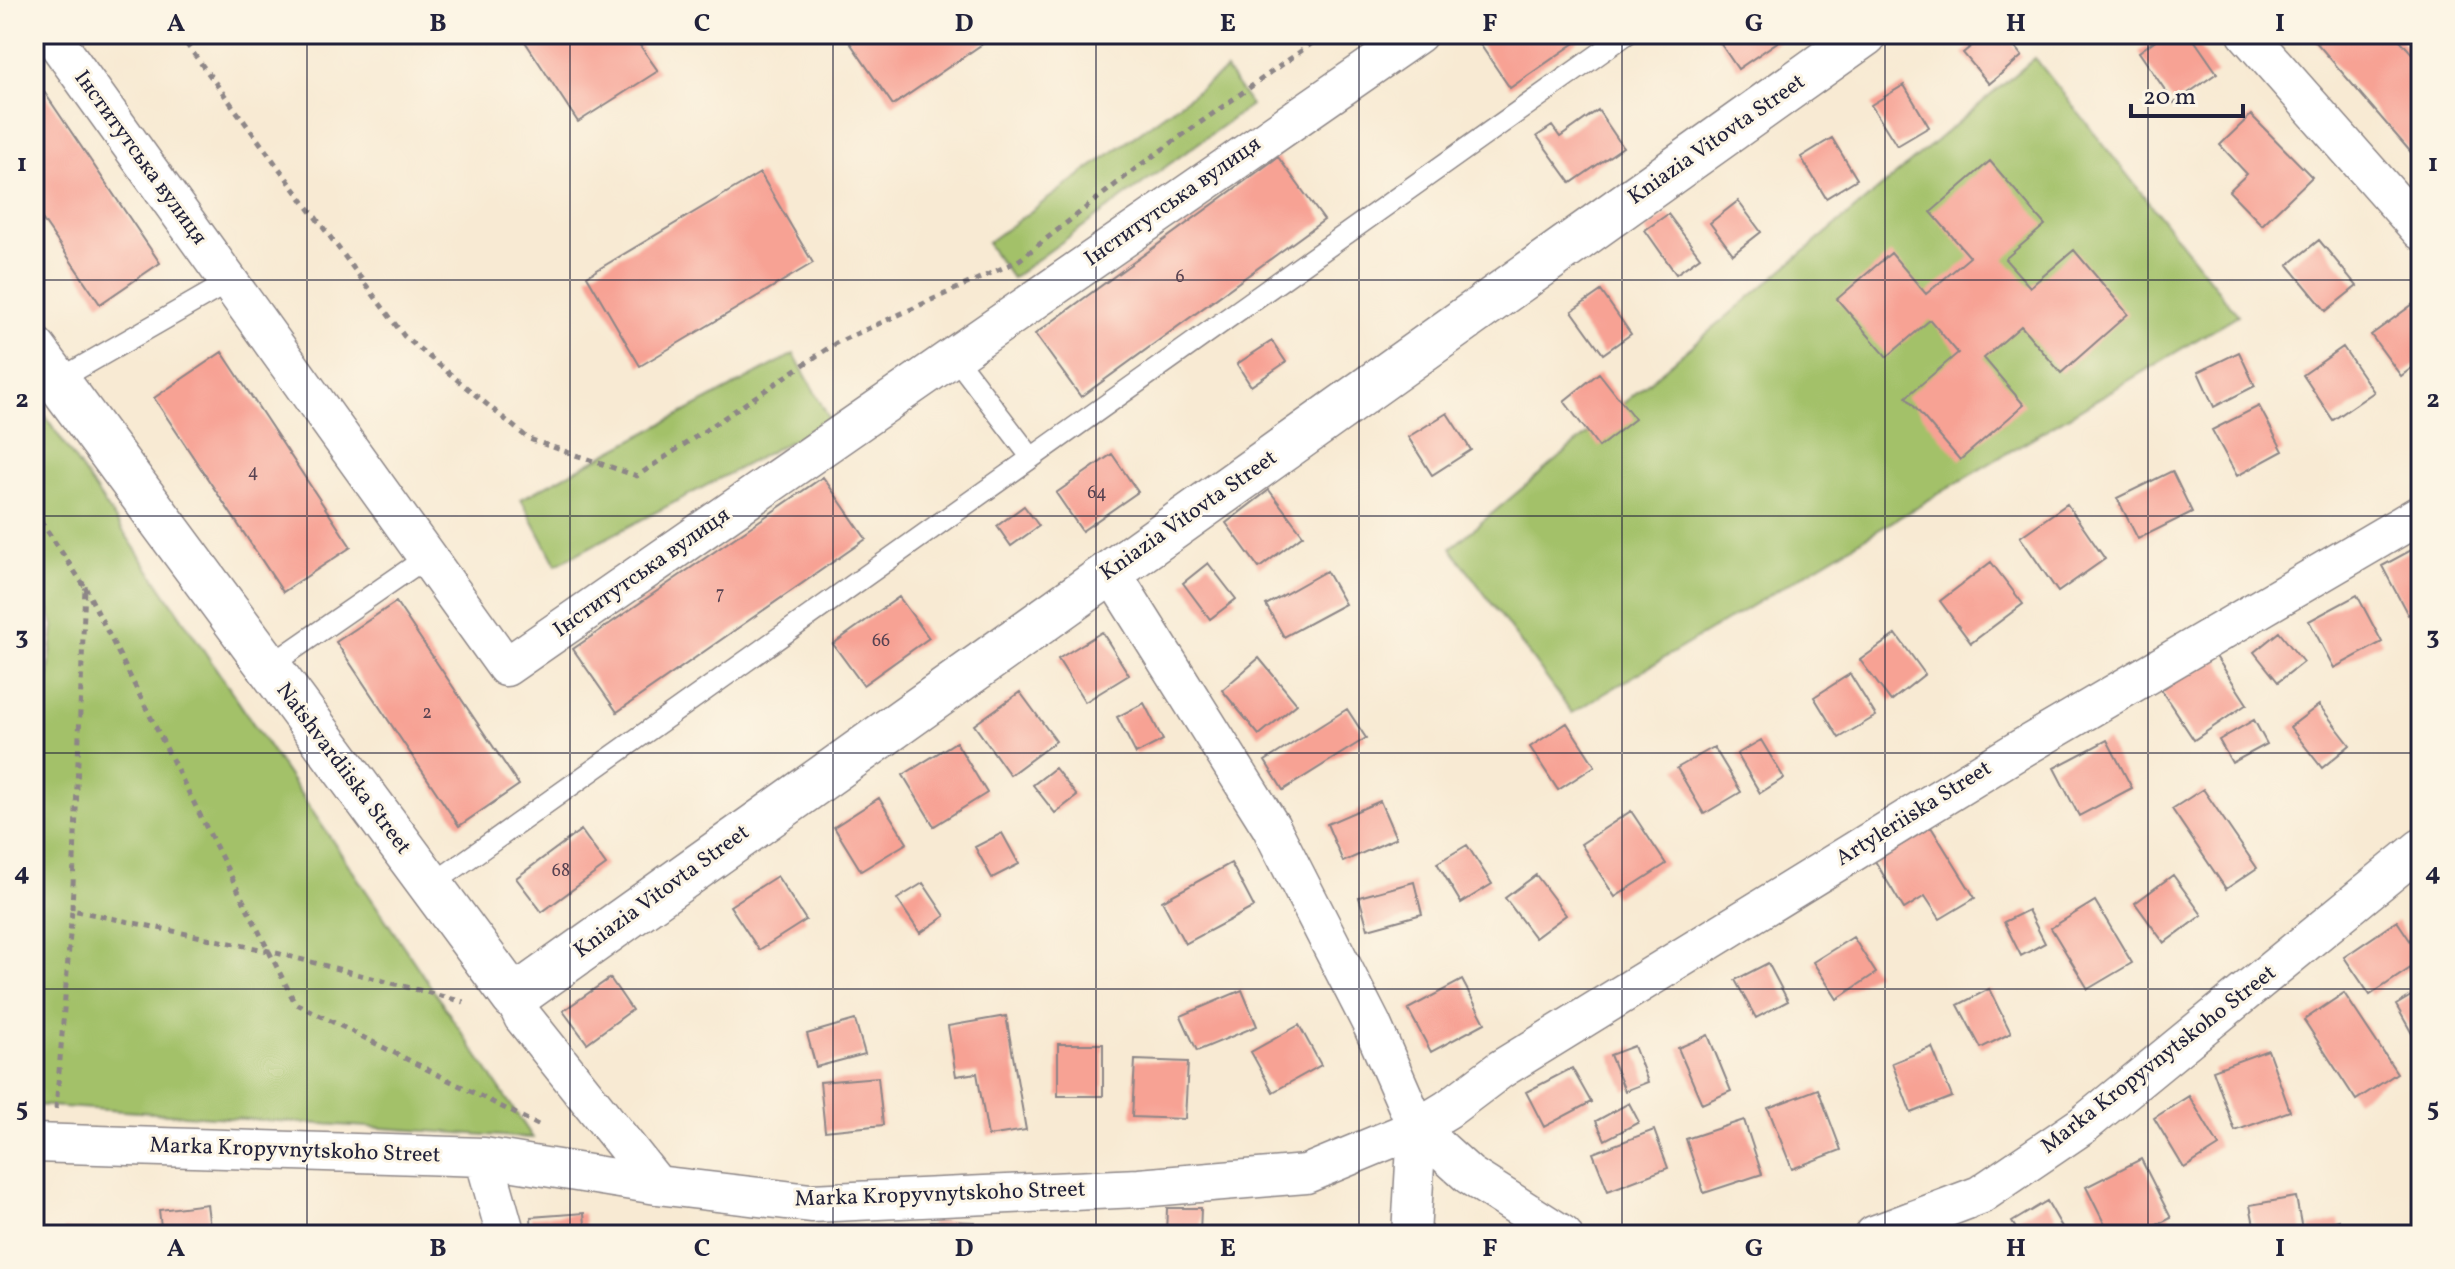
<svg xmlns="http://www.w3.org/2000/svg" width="2455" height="1269" font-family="Vollkorn,serif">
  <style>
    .green { fill: #a3c169; stroke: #627252; stroke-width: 2 }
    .building { fill: #f7a294 }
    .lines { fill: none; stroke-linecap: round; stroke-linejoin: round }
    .service-casing { stroke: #8d8687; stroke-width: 23 }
    .minor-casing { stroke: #8d8687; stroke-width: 41 }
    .tertiary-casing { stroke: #8d8687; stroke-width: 47 }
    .path { stroke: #8d8687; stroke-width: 5; stroke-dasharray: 6 6; stroke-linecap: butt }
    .service { stroke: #fff; stroke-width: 20 }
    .minor { stroke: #fff; stroke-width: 38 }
    .tertiary { stroke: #fff; stroke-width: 44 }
    .grid { fill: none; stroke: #22223b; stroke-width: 2; stroke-opacity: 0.55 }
    .labels { text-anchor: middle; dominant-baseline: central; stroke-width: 6; stroke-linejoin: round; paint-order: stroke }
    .number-label { font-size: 18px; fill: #574251 }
    .street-label { font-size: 22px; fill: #22223b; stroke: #fcf5e5 }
    .neatline { fill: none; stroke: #22223b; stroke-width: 3 }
    .grid-label { font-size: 26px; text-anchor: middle; font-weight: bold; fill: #22223b }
  </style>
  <rect width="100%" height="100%" fill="#fcf5e5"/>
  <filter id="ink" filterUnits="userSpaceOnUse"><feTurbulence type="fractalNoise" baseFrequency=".0125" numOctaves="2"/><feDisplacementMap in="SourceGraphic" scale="16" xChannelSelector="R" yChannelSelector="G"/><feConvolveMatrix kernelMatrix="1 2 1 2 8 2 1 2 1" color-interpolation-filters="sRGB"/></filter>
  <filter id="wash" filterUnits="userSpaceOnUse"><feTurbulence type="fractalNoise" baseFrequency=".006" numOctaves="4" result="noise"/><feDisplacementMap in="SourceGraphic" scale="32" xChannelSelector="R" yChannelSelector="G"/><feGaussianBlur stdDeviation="1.8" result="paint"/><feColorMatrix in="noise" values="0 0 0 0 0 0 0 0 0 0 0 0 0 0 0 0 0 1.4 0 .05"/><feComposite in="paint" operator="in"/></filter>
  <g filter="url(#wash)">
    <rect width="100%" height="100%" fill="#f8ead3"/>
    <path class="green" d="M2035,58L2238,315L1572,713L1451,548Z
      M1226,70L1251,105L1012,278L987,243Z
      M794,354L830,420L556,565L521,499Z
      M34,399L533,1138L34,1105V801L54,626L34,571Z"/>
    <g id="blocks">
      <path class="building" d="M520,34H632L658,71L578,122Z
        M844,34H997L893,105Z
        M1473,34H1588L1510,88Z
        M1714,34H1789L1738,69Z
        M1986,34H2004L2022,56L1989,84L1963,53Z
        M2164,34H2190L2217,73L2174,103L2139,52Z
        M2309,34H2395L2421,64V164Z
        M34,77L160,263L100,304L34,207Z
        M1904,85L1929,127L1897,146L1871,105Z
        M1598,110L1623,147L1571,183L1537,136L1552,126L1560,137Z
        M2251,115L2312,177L2262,225L2229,191L2247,174L2220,145Z
        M1832,138L1857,179L1826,198L1801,157Z
        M1278,157L1324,220L1081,397L1035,334Z
        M1990,161L2045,225L2005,259L2030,287L2074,250L2128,314L2061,373L2021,326L1984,358L2024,405L1960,460L1906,397L1958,353L1930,320L1887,357L1837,299L1891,253L1926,294L1970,257L1931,212Z
        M760,173L813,263L640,366L587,276Z
        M1738,201L1761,232L1733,254L1710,223Z
        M1668,214L1700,257L1676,274L1645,230Z
        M2319,240L2357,286L2326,311L2288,265Z
        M1601,291L1631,334L1603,354L1572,311Z
        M2416,302L2421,309V361L2401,376L2371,335Z
        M1272,341L1286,362L1251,386L1237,364Z
        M2343,347L2374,392L2333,420L2303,375Z
        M222,352L351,547L283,592L154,398Z
        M2239,352L2255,386L2214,407L2198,372Z
        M1599,373L1635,419L1599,447L1564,401Z
        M2259,406L2283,451L2237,476L2212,430Z
        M1447,413L1471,450L1432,475L1408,437Z
        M1112,454L1138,492L1082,531L1056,493Z
        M2172,471L2192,512L2138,539L2117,498Z
        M823,477L866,539L617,712L573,649Z
        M1269,490L1303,535L1259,568L1226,523Z
        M2067,504L2105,559L2058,592L2020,537Z
        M1024,506L1039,526L1011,546L997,526Z
        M2415,548L2421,559V608L2408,615L2382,566Z
        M1991,562L2023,604L1971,643L1940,601Z
        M1208,563L1236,599L1210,619L1183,583Z
        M1326,571L1345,604L1284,637L1266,605Z
        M2357,595L2382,642L2334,668L2309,621Z
        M899,597L929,638L863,685L833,644Z
        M396,602L519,785L459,826L336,642Z
        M1102,632L1129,675L1085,702L1058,659Z
        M2279,632L2303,662L2278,682L2254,652Z
        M1896,634L1925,674L1891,701L1860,660Z
        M2215,655L2247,704L2194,740L2161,690Z
        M1259,658L1297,704L1259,735L1222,690Z
        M1850,674L1876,716L1839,738L1814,697Z
        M1020,692L1056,741L1010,775L974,725Z
        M1144,703L1163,740L1136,754L1117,717Z
        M2319,705L2350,745L2322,768L2290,727Z
        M1347,709L1366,738L1283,790L1265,761Z
        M2254,720L2267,744L2232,763L2219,740Z
        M1567,723L1595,766L1558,790L1530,747Z
        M1761,740L1784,778L1760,793L1737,754Z
        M2107,740L2132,788L2079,816L2054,768Z
        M956,742L987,793L934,826L903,775Z
        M1714,747L1741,792L1704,814L1677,768Z
        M1055,768L1077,796L1055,813L1033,785Z
        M2203,789L2257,868L2226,889L2172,809Z
        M879,798L907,843L861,871L834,827Z
        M1380,801L1396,838L1343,862L1327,824Z
        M1631,811L1666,864L1615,897L1581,844Z
        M1931,827L1975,898L1940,919L1925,896L1904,909L1875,861Z
        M581,830L606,865L542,912L516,878Z
        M1002,833L1019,864L992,878L975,847Z
        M1467,845L1492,884L1461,903L1437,863Z
        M1231,863L1254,907L1185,944L1162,901Z
        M1536,875L1566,915L1535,938L1505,898Z
        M2173,875L2202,915L2164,943L2135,903Z
        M777,876L806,920L759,950L730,906Z
        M1414,882L1422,914L1368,929L1359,897Z
        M923,883L945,916L920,933L897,899Z
        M2095,901L2132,963L2088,989L2051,928Z
        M2028,910L2045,943L2021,956L2004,922Z
        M2397,921L2421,957V961L2370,995L2344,957Z
        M1853,937L1876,973L1837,999L1813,962Z
        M1768,963L1788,1001L1756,1018L1735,980Z
        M610,978L632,1010L587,1043L563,1011Z
        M1462,980L1485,1023L1431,1052L1408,1009Z
        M1989,989L2011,1033L1981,1048L1958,1005Z
        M1242,990L1257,1026L1197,1051L1181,1016Z
        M2421,990V1035L2415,1039L2396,1005Z
        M2344,993L2397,1073L2356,1100L2304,1020Z
        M1006,1016L1026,1130L988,1136L977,1073L956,1076L948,1026Z
        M855,1020L865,1054L816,1067L807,1034Z
        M1299,1025L1321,1065L1273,1092L1251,1052Z
        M1708,1035L1731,1091L1702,1104L1678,1048Z
        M1058,1044H1103V1096H1058Z
        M1634,1046L1648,1082L1625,1091L1610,1055Z
        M1932,1047L1952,1097L1911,1113L1892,1063Z
        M2268,1050L2290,1111L2235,1131L2213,1070Z
        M1135,1060L1188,1062L1185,1119L1132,1117Z
        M1572,1068L1591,1102L1544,1127L1526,1092Z
        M878,1077L883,1125L825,1131L820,1082Z
        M1818,1089L1841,1150L1792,1169L1768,1108Z
        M2189,1096L2219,1146L2184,1168L2154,1118Z
        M1629,1103L1639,1122L1605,1140L1596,1121Z
        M1744,1120L1762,1174L1704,1193L1686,1139Z
        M1654,1130L1668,1168L1608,1191L1593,1153Z
        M2141,1159L2171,1218L2137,1235H2110L2086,1187Z
        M2296,1197L2303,1235H2256L2250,1205Z
        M2047,1201L2062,1227L2048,1235H2020L2012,1222Z
        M207,1204L211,1235H162L159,1210Z
        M1167,1208H1201L1200,1235H1166Z
        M584,1213L586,1235H532L531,1217Z
        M2339,1220L2342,1235H2312L2310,1227Z
        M931,1221L975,1222V1235H931Z
        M64,1229L120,1231V1235H64Z
        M233,1229L264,1233V1235H232Z"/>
    </g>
  </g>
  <g filter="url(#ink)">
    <use href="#blocks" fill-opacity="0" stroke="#8d8687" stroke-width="2"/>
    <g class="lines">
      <defs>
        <path id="service" d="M954,356L1031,457
          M34,394L229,282
          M268,667L427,557
          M430,886L1627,34"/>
        <path id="minor" d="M51,34L506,667L1418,34
          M2247,34L2421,231
          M1111,572L1271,827L1372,1025L1417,1128L1411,1235
          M514,998L523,1017L657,1185
          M1417,1128L1448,1109L1501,1069L2012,754L2421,514
          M34,1143L484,1157L657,1185L811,1203L1139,1188L1306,1174L1417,1128L1469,1175L1563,1235
          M484,1157L506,1235
          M1874,1235L1980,1195L2083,1125L2421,848"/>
        <path id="tertiary" d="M34,349L514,998L1865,34"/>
      </defs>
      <use href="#service" class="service-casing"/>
      <use href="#minor" class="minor-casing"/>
      <use href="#tertiary" class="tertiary-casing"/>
      <path class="path" d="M179,34L404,336L529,439L637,476L836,343L1018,261L1139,166L1325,34
        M34,511L85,587L72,910
        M85,587L295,1003L538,1125
        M56,1109L72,910L269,951L464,1002"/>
      <use href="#service" class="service"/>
      <use href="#minor" class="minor"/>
      <use href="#tertiary" class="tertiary"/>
    </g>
  </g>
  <path class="grid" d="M307,34V1235M570,34V1235M833,34V1235M1096,34V1235M1359,34V1235M1622,34V1235M1885,34V1235M2148,34V1235M34,280H2421M34,516H2421M34,753H2421M34,989H2421"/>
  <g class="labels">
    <g class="number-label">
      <text x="1180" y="277">6</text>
      <text x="253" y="472">4</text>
      <text x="1097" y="493">64</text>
      <text x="720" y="594">7</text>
      <text x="881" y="641">66</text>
      <text x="427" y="713">2</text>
      <text x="561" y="871">68</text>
    </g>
    <g class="street-label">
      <text transform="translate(1717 140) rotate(-35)">Kniazia Vitovta Street</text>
      <text transform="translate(140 158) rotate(54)">Інститутська вулиця</text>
      <text transform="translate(1173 202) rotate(-35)">Інститутська вулиця</text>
      <text transform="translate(1189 516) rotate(-35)">Kniazia Vitovta Street</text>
      <text transform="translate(642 573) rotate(-35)">Інститутська вулиця</text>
      <text transform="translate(343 769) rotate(53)">Natshvardiiska Street</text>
      <text transform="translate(1914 814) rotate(-32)">Artyleriiska Street</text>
      <text transform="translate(662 892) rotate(-36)">Kniazia Vitovta Street</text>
      <text transform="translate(2159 1060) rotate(-38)">Marka Kropyvnytskoho Street</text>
      <text transform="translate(295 1151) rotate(2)">Marka Kropyvnytskoho Street</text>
      <text transform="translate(940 1195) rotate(-2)">Marka Kropyvnytskoho Street</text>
    </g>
  </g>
  <rect width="2455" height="1269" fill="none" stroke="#fcf5e5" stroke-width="88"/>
  <path d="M2131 104v12h112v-12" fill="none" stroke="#22223b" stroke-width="4"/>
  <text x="2143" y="104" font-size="24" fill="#22223b" stroke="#fcf5e5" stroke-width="6" paint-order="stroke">20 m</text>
  <rect x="44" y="44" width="2367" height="1181" class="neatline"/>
  <g class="grid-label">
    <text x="176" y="31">A</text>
    <text x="438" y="31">B</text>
    <text x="702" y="31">C</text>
    <text x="964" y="31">D</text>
    <text x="1228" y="31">E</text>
    <text x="1490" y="31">F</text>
    <text x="1754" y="31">G</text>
    <text x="2016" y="31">H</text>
    <text x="2280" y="31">I</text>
    <text x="22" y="171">1</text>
    <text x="2433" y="171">1</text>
    <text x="22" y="407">2</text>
    <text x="2433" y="407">2</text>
    <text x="22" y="644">3</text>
    <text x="2433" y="644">3</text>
    <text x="22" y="880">4</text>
    <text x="2433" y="880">4</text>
    <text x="22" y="1116">5</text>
    <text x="2433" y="1116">5</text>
    <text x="176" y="1256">A</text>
    <text x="438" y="1256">B</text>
    <text x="702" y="1256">C</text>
    <text x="964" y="1256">D</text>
    <text x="1228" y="1256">E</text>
    <text x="1490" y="1256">F</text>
    <text x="1754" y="1256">G</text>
    <text x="2016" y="1256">H</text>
    <text x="2280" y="1256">I</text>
  </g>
</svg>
